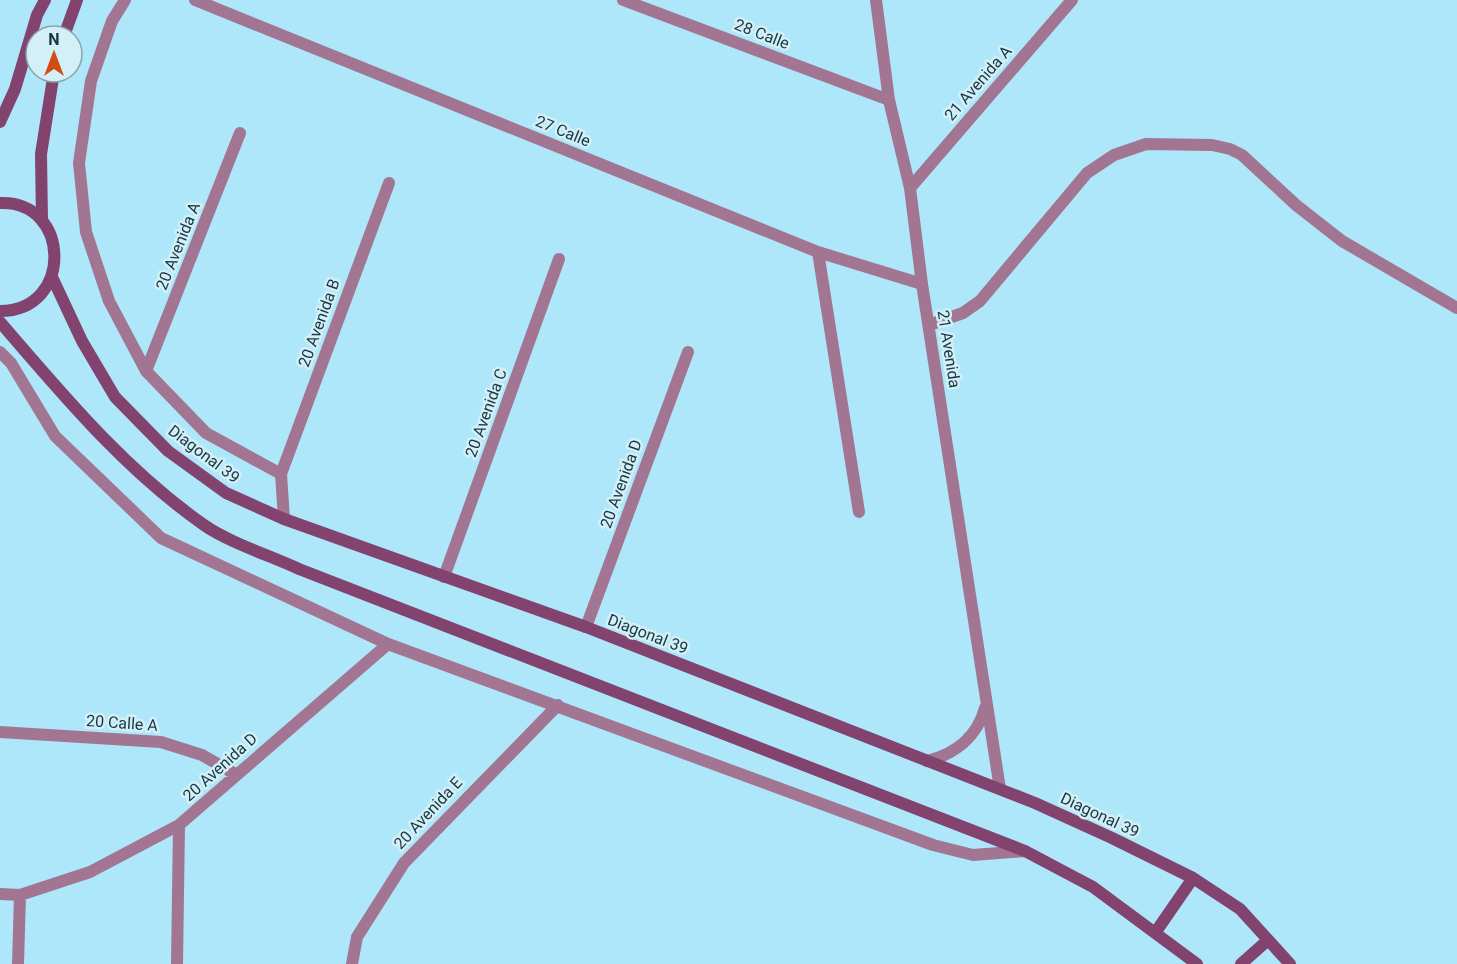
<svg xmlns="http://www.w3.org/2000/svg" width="1457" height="964" font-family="Roboto,sans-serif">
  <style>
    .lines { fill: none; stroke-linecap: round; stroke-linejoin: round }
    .street { stroke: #a27593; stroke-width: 12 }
    .secondary { stroke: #82436f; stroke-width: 12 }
    .labels { text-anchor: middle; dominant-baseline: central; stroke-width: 5; stroke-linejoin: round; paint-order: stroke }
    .street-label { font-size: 16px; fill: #183740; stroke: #d3eff8 }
  </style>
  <rect width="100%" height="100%" fill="#ade7f9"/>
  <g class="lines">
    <path class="street" d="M125,0L112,21L91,81L79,163L86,232L109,301L146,371L206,433L281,474
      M195,0L818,252L922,284
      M623,0L889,100
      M876,0L889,100L910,188L922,284L1000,789
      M910,188L1072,0
      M818,252L859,512
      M929,325L963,313L980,301L1087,173L1114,155L1146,144L1212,145L1230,149L1242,155L1296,205L1342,241L1457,308
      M0,352L11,363L55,436L161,538L388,644L933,845L973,855L1025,851
      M146,371L240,133
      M284,519L281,474L389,183
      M444,577L559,259
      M586,627L688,352
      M0,732L161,742L202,755L235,774
      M927,761C955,754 977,737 985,708
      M0,894L20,895L90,872L179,825L388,644
      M18,964L20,895
      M177,964L179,825
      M352,964L357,937L404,863L558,705"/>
    <path class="secondary" d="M64,36L77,0
      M0,122L15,89L37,15L45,0
      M0,203C71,200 74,311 0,311
      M42,221L41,154L54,72
      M52,277L82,341L115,397L168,451L226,493L284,519L586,627L1035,803L1112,838L1193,878L1240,909L1290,964
      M0,322C63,395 124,469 204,525C228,542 271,556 299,569L1025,851L1093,887L1197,964
      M1155,933L1193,878
      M1241,964L1268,940"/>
  </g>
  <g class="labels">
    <g class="street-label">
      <text transform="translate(762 34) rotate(21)">28 Calle</text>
      <text transform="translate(978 83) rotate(-49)">21 Avenida A</text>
      <text transform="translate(563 131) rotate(22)">27 Calle</text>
      <text transform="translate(178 246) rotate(-68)">20 Avenida A</text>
      <text transform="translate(319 323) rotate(-70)">20 Avenida B</text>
      <text transform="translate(949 349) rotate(81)">21 Avenida</text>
      <text transform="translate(486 413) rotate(-70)">20 Avenida C</text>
      <text transform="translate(204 454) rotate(37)">Diagonal 39</text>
      <text transform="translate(621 484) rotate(-70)">20 Avenida D</text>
      <text transform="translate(648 634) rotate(21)">Diagonal 39</text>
      <text transform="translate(122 723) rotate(4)">20 Calle A</text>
      <text transform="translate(220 767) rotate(-42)">20 Avenida D</text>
      <text transform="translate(428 813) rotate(-47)">20 Avenida E</text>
      <text transform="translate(1100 815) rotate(25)">Diagonal 39</text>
    </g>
  </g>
  <g transform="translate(54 54)"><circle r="28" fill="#d3eff8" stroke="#88a5ae" stroke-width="1.5"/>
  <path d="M0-4.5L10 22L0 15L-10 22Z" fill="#d24c13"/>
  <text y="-9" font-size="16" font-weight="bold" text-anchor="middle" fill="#183740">N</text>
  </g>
</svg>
